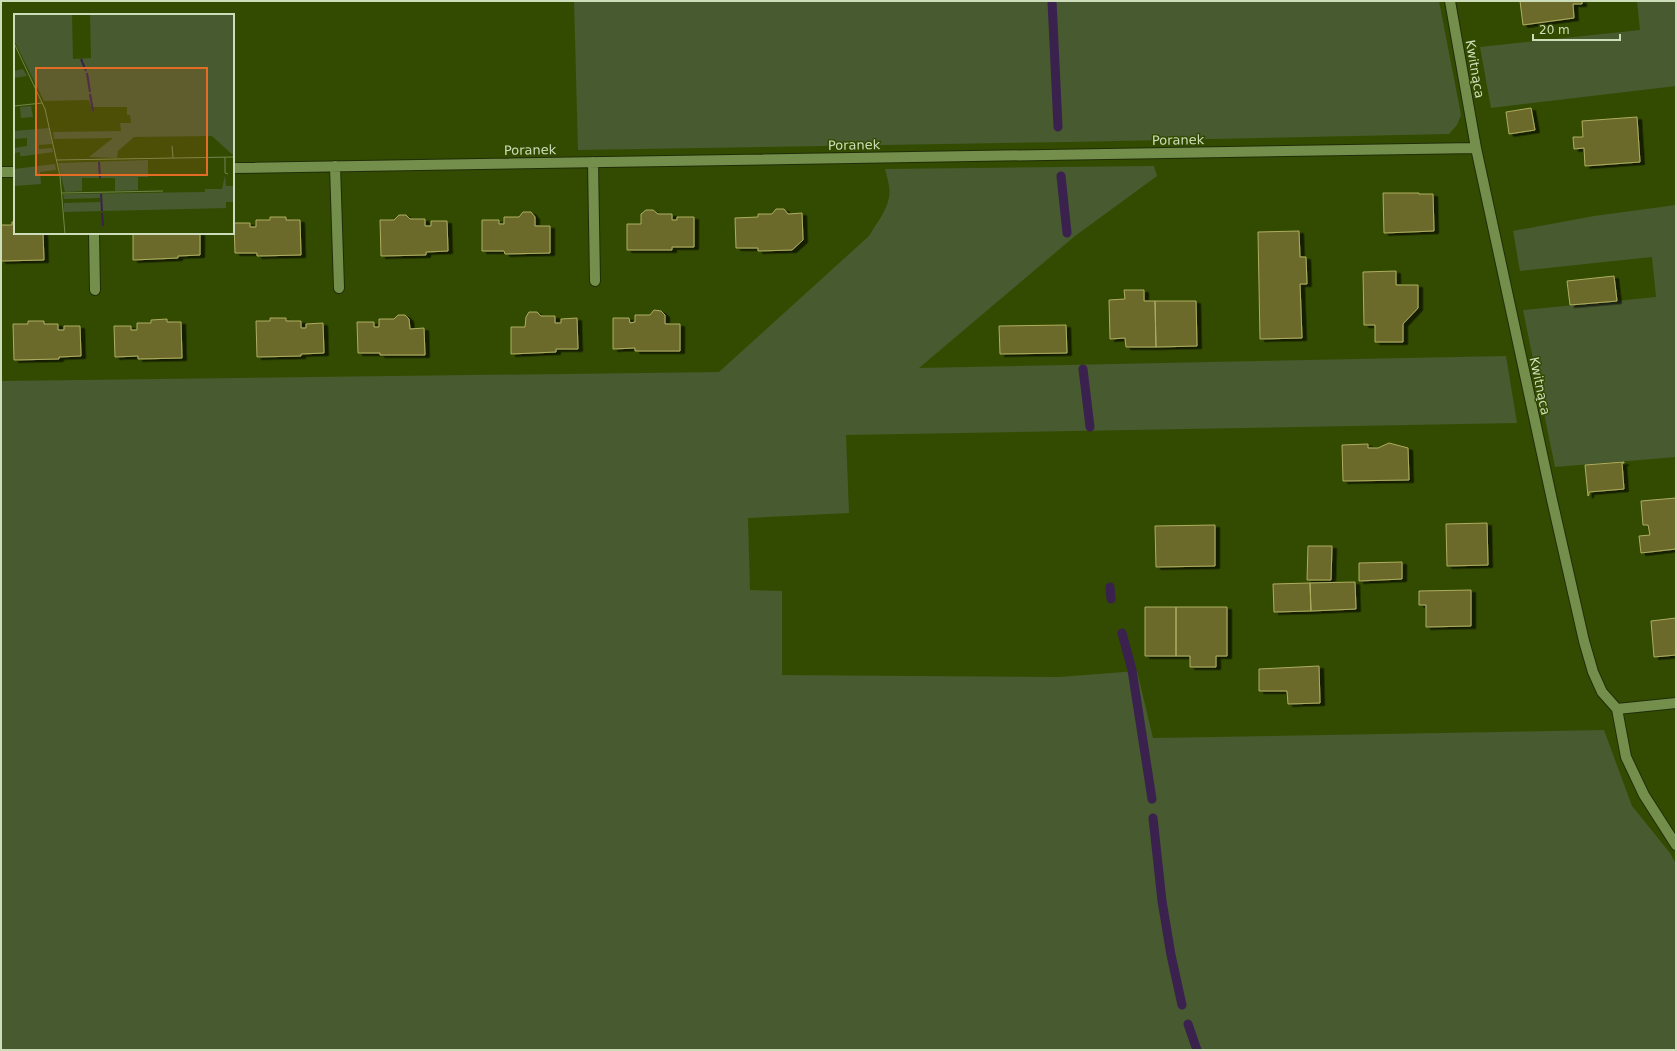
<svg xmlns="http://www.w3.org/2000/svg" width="1677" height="1051" font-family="'DejaVu Sans',sans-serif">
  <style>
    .green { fill: #485a30 }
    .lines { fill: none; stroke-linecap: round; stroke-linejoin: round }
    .stream { stroke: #3a214e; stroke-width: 9 }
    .building { fill: #6c6a2c; stroke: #aead60; filter: url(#shadow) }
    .minor-casing { stroke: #202d09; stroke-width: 12 }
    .minor { stroke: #748f4c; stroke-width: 10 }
    .labels { text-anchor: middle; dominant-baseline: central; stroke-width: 3; stroke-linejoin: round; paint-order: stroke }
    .street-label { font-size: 13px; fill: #cdddba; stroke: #334b00 }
    .inset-river { fill: none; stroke: #3a214e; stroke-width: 2 }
    .inset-road { fill: none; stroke: #71854a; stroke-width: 1 }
    .view { fill: #e46d26; fill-opacity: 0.15; stroke: #e46d26; stroke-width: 2 }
    .inset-edge { fill: none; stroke: #cdddba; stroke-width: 2 }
  </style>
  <defs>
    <filter id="shadow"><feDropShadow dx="4.5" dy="2.5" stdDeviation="0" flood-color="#0009"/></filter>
  </defs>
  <rect width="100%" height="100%" fill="#334b00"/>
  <path class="green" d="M574,1H1439L1461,115L1457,125L1449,134L1068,142L578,150Z
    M1637,1H1676V86L1491,108L1480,47L1640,30Z
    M1154,166L1157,176L1075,236L919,368L1506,356L1517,423L846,435L849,513L748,518L750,590L782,591V675L1059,677L1137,671L1153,738L1604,730L1632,806L1670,853L1676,864V1050H1V381L719,372L869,236C876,224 887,211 889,197C891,188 887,178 885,169Z
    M1676,205V457L1555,467L1523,310L1656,297L1652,257L1520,271L1513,231L1594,216Z"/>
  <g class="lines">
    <path class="stream" d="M1052,1L1058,127
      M1061,176L1067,233
      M1083,369L1090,427
      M1110,587L1111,599
      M1122,633L1132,670L1152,799
      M1153,818L1162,901L1171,955L1182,1005
      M1188,1024L1197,1050"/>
  </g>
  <path class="building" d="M1520,1H1582V4H1573L1574,18L1523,25Z
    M1531,108L1535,130L1509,134L1506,112Z
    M1637,117L1640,162L1585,166L1584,148L1574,149L1573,137H1583L1582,121Z
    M1383,193H1419V194H1433L1434,231L1384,233Z
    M776,209H784L788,214L802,213L803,240L792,250L758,251V248H736L735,218L758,217V214H772Z
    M646,210H653L658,214H672V220H677V217H694V247H672V250H627V224H641V214Z
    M523,212H531L535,217V226H550V253L505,254L504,251H482V220H499V224H504V217H519Z
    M399,215H406L410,219H425V226H431V221H447L448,251L426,252V255L381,256L380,220H394Z
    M270,217H286V220H300L301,255L257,256V253H235L234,223H250V227H256V220H270Z
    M12,222H15V233H43L44,260L1,261V225H12Z
    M1299,231L1300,257H1306L1307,284H1300L1302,338L1260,339L1258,232Z
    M133,233H200V255L178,256V258L133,260Z
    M1396,271V285H1418V308L1403,324V342H1375V325H1364L1363,272Z
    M1614,276L1617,301L1570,305L1567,281Z
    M1124,290H1144V301H1155L1156,347H1126L1125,338L1110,339L1109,300L1125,299Z
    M1155,301H1196L1197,346L1156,347Z
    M654,310L661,311L665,315V324H680V351H635V348L613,349V318H629L630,323L635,322V315H650Z
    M529,312H537L541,316H555V323H561V319L577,318L578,349H556V352L511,354V327H525L526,317Z
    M398,315H405L409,319L410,329L424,328L425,355H380V353H358L357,322H374V327H379V319H394Z
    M270,318H286V321H301V328H306V324L323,323L324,353L301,354V356L257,357L256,321H270Z
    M167,319V322H181L182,358L138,359V356L115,357L114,326H131V330H137V323H151V320Z
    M28,321H44V324H58V330H64V326H80L81,356L59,357V359L14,360L13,324H28Z
    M1066,325L1067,353L1000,354L999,326Z
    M1389,443L1408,448L1409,480L1343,481L1342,445L1368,444V448H1378Z
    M1624,462V463H1622L1624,489L1589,492V495L1588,496L1585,465Z
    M1676,498V549L1641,553L1639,536L1650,535L1648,525H1643L1641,501Z
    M1487,523L1488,565L1447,566L1446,524Z
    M1215,525V566L1156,567L1155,526Z
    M1308,546H1332L1331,580H1307Z
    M1402,562V579L1359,581V563Z
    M1355,582L1356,609L1311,611L1310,583Z
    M1310,583L1311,611L1274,612L1273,584Z
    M1471,590V626L1426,627V605H1419V591Z
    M1145,607H1176V656H1145Z
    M1176,607H1227V656H1216V667H1190V656H1176Z
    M1676,618V655L1654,657L1651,621Z
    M1319,666L1320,703L1288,704L1287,691H1259V669Z"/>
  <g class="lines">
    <defs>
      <path id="minor" d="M1450,1L1476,148L1552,500L1584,641L1593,672L1602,692L1617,709
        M593,162L595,281
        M335,166L339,288
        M233,168L1476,148
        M1,172H15
        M94,233L95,290
        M1617,709L1626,757L1644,795L1676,845
        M1617,709L1676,703"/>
    </defs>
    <use href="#minor" class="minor-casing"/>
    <use href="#minor" class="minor"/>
  </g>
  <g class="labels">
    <g class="street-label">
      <text transform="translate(1475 69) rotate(80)">Kwitnąca</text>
      <text transform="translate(1178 140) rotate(-1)">Poranek</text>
      <text transform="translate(854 145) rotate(-1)">Poranek</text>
      <text transform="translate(530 150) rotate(-1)">Poranek</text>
      <text transform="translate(1540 386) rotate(78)">Kwitnąca</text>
    </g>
  </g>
  <g transform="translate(14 14)">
    <rect width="220" height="220" fill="#334b00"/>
    <path d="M0,0H58L59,45L77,44L76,0H220V142L198,122L120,123L104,137L103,144L75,143L99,124L40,125L39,118L107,117L106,109H117L116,101H113V93H77L75,86L30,87L0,26ZM9,55L13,62L0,64V57ZM17,92L19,103L7,104L6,93ZM35,114L38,130L25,131V135L38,134L39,138L11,142H6V138L0,139V134L13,132V124L0,125V117ZM134,146V163H124V176L101,177V164H68V177L51,178L44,149ZM41,150L42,156L26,158L27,170L0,172V155ZM211,161L212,172H220V188H212V194L50,198V189L86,188V184L50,185L49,180L191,178V175H208Z" fill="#485a30"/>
    <path class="inset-river" d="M67,45L72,57M73,59L76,78M76,80L79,97M85,148L86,164M87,180L88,197M88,199L89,212"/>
    <path class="inset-road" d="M0,29L31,95L46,162L51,220M0,92L28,89M158,132L159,144M211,143V159L214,160M43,146L220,143M48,179L149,177"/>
    <path class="view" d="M22,54H193V161H22Z"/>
    <rect width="220" height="220" class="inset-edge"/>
  </g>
  <rect width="1677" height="1051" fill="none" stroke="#cdddba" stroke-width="4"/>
  <path d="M1533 34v6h87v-6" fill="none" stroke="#cdddba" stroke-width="2"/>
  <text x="1539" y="34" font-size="12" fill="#cdddba" stroke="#334b00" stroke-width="3" paint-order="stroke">20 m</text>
</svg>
